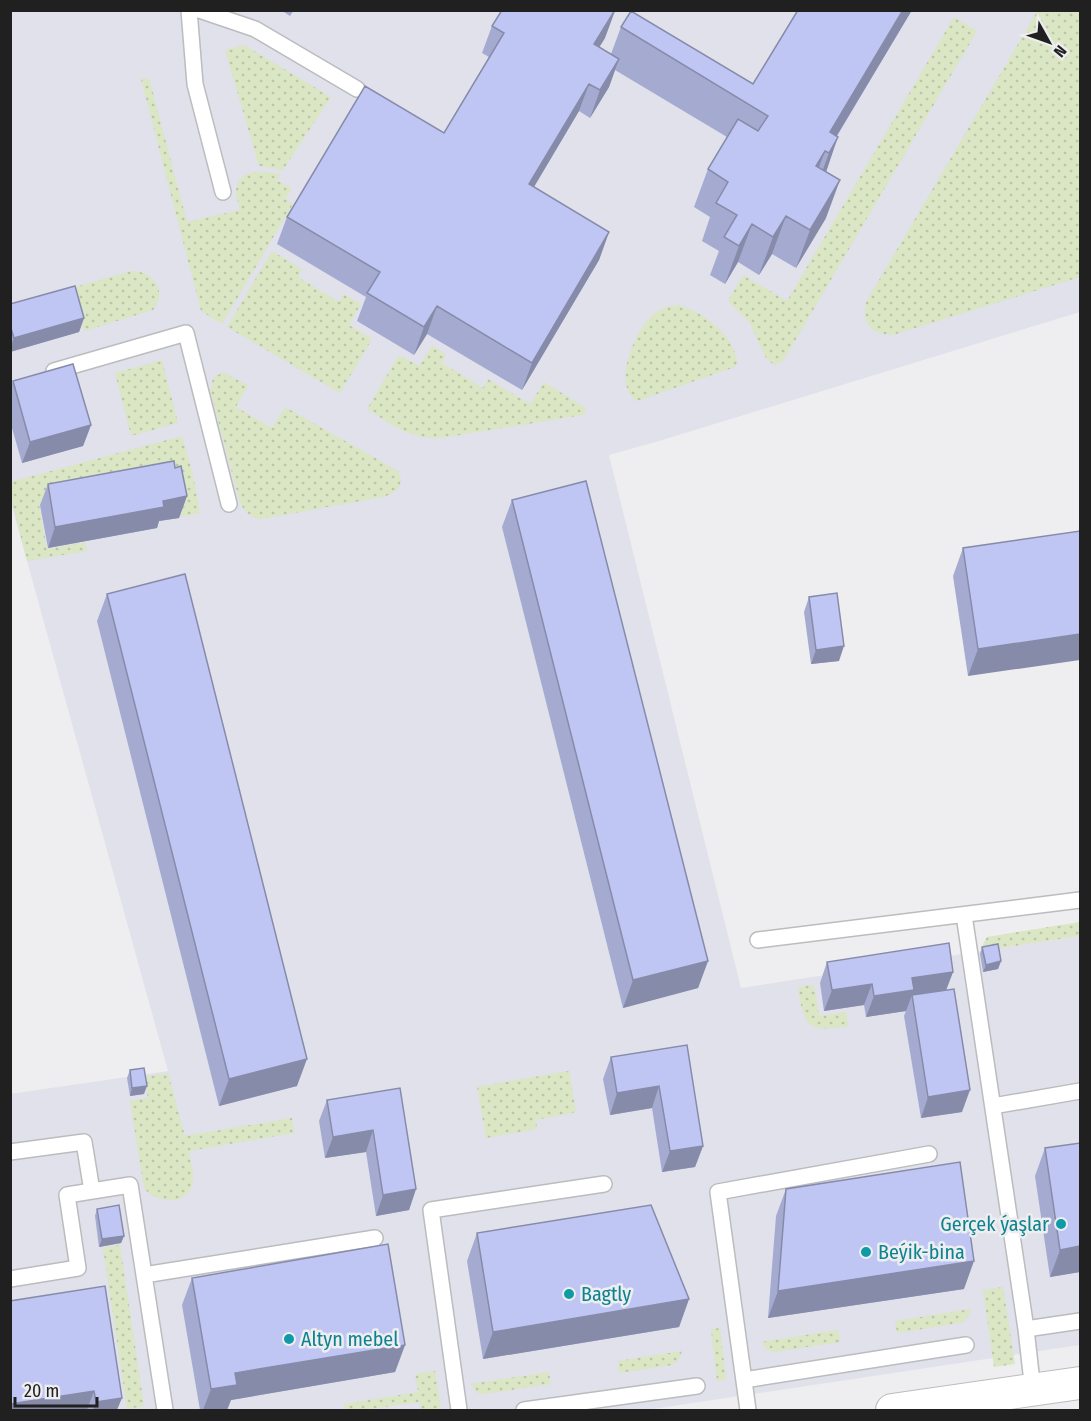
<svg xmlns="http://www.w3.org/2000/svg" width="1091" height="1421" font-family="'Fira Sans Condensed',sans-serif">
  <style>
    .built { fill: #e0e1ea }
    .grass { fill: url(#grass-dots) }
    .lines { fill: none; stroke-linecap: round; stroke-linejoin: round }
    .service-casing { stroke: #bbbcbe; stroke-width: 18 }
    .minor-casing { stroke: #bbbcbe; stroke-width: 34 }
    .service { stroke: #fff; stroke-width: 15 }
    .minor { stroke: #fff; stroke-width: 32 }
    .wall { fill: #a5aad1 }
    .shaded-wall { fill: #868baa }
    .building { fill: #c0c6f3; stroke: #868baa; stroke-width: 1.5 }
    .culture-dot { fill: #0f9aa8; stroke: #eeeef0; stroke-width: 2 }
    .labels { text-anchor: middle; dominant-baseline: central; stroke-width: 5; stroke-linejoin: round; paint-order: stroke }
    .culture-label { font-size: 20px; fill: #0d838f; stroke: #eeeef0; text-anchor: start }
  </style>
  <defs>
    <pattern id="grass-dots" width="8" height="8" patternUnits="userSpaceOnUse" patternTransform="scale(1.5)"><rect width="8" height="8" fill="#dae6c4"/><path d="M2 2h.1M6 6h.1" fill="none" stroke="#bbc5a8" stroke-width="1.8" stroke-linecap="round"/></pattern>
  </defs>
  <rect width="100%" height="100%" fill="#eeeef0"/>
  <path class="built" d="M11,11H1080V312L659,441L609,455L741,988L1080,936V1345L646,1410H11L10,1094L168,1071L11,503Z"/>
  <path class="grass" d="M1038,10L1080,11V277L893,335C871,335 862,324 866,302Z
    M954,17L977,31L785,358L782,362L774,365L766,358L749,322L728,301L743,275L787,301Z
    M244,45L331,97L283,170L259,166L225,50Z
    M149,78L187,222L240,210C239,204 236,196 236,190C238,167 266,171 281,174L277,180L292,189L285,199L293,204L222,324L201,311L141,79Z
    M272,251L302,269L298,277L339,302L344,294L361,304L349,325L372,339L340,393L227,327Z
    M131,271C154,271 168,291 153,310L84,331L72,288Z
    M678,305C706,313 731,333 738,362L735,367L637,401C611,385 635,330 653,315C660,308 669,306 678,305Z
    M432,346L446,354L442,363L483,388L488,379L530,404L544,382L584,407L586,411L583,415L441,438C409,439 393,425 367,409L399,355L419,366Z
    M162,360L178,423L131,436L115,373Z
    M223,372L248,385L236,407L272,428L285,407L398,471C406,486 396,493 383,497L261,519C251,518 245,512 240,503L210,390L213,378Z
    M182,436L193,475L200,513L181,517L175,487L167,480L39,504L47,549L85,542L87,551L27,561L11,498L10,482Z
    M1080,922V936L982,951L983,944L987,937Z
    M814,985L819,1016L846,1012L848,1026C807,1032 804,1028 798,987Z
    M569,1071L576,1112L536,1120L537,1129L486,1138L477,1087Z
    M168,1073L185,1136L292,1118L294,1133L189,1151C190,1160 194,1171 193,1180C191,1207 156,1204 144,1188L130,1101L148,1098L144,1077Z
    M120,1245L144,1406L127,1409L103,1248Z
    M1003,1287L1015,1364L994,1367L983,1290Z
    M971,1309L967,1319L961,1323L897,1333L895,1321Z
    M720,1328L726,1380L717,1381L711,1329Z
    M838,1330L840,1342L774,1352L767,1350L761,1342Z
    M682,1351L678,1361L672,1365L619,1373L618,1361Z
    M435,1371L441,1410H421L419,1402L362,1410H345L344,1404L418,1392L415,1374Z
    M549,1372L551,1384L485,1394L477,1393L471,1384Z"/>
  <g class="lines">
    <defs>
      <path id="service" d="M189,10L195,84L223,192
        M199,10L255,29L357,89
        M54,371L186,333L229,504
        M964,915L1026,1329L1033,1391
        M758,940L1080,900
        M993,1106L1080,1091
        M10,1152L84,1142L92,1191
        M10,1279L78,1268L67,1195L130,1185L144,1275
        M1026,1329L1080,1321
        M744,1380L966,1345
        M165,1410L144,1275L375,1238
        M459,1410L431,1210L604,1184
        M524,1410L697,1386
        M748,1410L718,1192L929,1154"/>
      <path id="minor" d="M892,1410L1080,1383"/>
    </defs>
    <use href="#service" class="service-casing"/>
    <use href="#minor" class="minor-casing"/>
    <use href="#service" class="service"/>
    <use href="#minor" class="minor"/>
  </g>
  <path class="wall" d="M281,10H294L290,16Z
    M798,10H912L837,136L826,172V218L796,268L772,254L759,275L738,262L725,284L710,275L719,251L702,241L710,217L694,207L708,169L727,137L615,70L609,87L590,118L579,111L534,187L609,232L599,260L522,390L427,334L414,355L357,321L366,297L277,244L287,217L444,133L489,57L482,53L492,26L605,38L599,47L611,54L621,27L753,84Z
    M10,304L84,318L79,332L10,352Z
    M13,381L91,425L83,446L22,463L10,421V388Z
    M175,468L187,496L179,518L159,521L157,528L48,548L40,505L48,484Z
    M512,500L708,961L698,988L623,1008L502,527Z
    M1080,531L968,676L953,576L963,548Z
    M107,594L297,1086L219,1106L97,621Z
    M809,597L839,661L811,664L804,612Z
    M982,947L1001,961L998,969L983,972L980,954Z
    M827,962L953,972L946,990L962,1112L921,1118L904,1016L911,998L906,1011L866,1017L864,1005L824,1011L820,983Z
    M687,1045L703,1146L695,1167L662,1172L652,1108L610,1115L603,1079L611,1057Z
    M130,1070L144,1094L130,1096L127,1078Z
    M400,1088L416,1189L409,1210L376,1216L366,1152L325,1158L319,1121L327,1100Z
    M1045,1148L1080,1272L1050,1277L1035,1176Z
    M786,1189L964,1289L768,1318L776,1216Z
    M97,1209L124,1236L121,1243L99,1247L95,1216Z
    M477,1233L689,1299L679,1327L483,1359L467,1261Z
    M192,1278L405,1345L395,1372L231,1400L227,1410H200L182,1305Z
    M10,1301L117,1410H10Z"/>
  <path class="shaded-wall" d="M903,10H912L827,152L825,151L811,189L816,166L830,132Z
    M615,11L605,38L584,72L594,44Z
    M619,59L609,87L590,118L600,90Z
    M589,84L579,111L519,212L529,184Z
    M838,137L825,175L815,191L829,153Z
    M840,180L826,218L796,268L810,230Z
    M786,216L772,254L759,275L773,237Z
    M752,224L738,262L725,284L739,246Z
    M609,232L599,260L522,390L532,363Z
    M437,306L427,334L414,355L424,327Z
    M84,318L79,332L10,352V348L14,338Z
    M91,425L83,446L22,463L30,442Z
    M187,496L179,518L159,521L157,528L48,548L55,527L163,501Z
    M1080,634V660L968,676L978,649Z
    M844,646L839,661L811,664L816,650Z
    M708,961L698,988L623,1008L633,980Z
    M1001,961L998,969L983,972L986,965Z
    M953,972L945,993L912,995L906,1011L866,1017L874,996L912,978Z
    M872,984L864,1005L824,1011L832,990Z
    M307,1059L297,1086L219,1106L229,1079Z
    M147,1086L144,1094L130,1096L132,1088Z
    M659,1086L652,1108L610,1115L617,1093Z
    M970,1090L962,1112L921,1118L928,1097Z
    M373,1130L366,1152L325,1158L333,1137Z
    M703,1146L695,1167L662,1172L670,1151Z
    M416,1189L409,1210L376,1216L383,1195Z
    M124,1236L121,1243L99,1247L102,1239Z
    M1080,1246V1272L1050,1277L1060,1250Z
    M974,1261L964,1289L768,1318L778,1291Z
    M689,1299L679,1327L483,1359L493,1332Z
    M405,1345L395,1372L231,1400L227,1410H203L211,1389L235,1373Z
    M94,1391L87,1410H10V1404Z
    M122,1398L117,1410H93L96,1402Z"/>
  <path class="building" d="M502,10H615L594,44L619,59L600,90L589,84L529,184L609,232L532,363L437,306L424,327L367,293L380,272L287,217L365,86L444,133L504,33L492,26Z
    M798,10H903L830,132L838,137L829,153L825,151L816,166L840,180L810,230L786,216L773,237L752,224L739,246L724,237L737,215L716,203L728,182L708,169L738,119L758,131L768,116L621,27L631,11L753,84Z
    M75,286L84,318L14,338L10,325V304Z
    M73,364L91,425L30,442L13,381Z
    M174,461L175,468L181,466L187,496L163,501L164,507L55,527L48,484Z
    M586,481L708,961L633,980L512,500Z
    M1080,531V634L978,649L963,548Z
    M185,574L307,1059L229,1079L107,594Z
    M837,593L844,646L816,650L809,597Z
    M949,943L953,972L912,978L914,990L874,996L872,984L832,990L827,962Z
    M998,944L1001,961L986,965L982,947Z
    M954,989L970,1090L928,1097L912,995Z
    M687,1045L703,1146L670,1151L659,1086L617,1093L611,1057Z
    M144,1068L147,1086L132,1088L130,1070Z
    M400,1088L416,1189L383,1195L373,1130L333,1137L327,1100Z
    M1080,1143V1246L1060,1250L1045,1148Z
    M960,1162L974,1261L778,1291L786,1189Z
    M119,1205L124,1236L102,1239L97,1209Z
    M651,1205L689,1299L493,1332L477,1233Z
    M388,1244L405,1345L235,1373L237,1385L211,1389L192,1278Z
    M105,1286L122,1398L96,1402L94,1391L10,1404V1301Z"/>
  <g class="culture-dot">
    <circle cx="1061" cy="1224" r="6"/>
    <circle cx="866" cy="1252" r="6"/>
    <circle cx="569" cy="1294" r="6"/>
    <circle cx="289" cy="1339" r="6"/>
  </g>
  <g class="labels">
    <g class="culture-label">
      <text x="1049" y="1224" text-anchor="end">Gerçek ýaşlar</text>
      <text x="878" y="1252">Beýik-bina</text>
      <text x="581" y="1294">Bagtly</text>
      <text x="301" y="1339">Altyn mebel</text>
    </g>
  </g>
  <rect width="1091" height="1421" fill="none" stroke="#202021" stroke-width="24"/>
  <g transform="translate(1049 42) rotate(130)" stroke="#eeeef0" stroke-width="4.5" paint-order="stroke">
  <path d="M0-4.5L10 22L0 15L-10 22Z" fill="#202021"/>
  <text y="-9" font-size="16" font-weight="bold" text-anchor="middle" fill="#202021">N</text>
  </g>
  <path d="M15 1397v9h82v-9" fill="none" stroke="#202021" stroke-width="3"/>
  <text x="24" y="1397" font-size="18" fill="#202021" stroke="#eeeef0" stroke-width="4.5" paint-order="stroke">20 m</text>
</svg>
